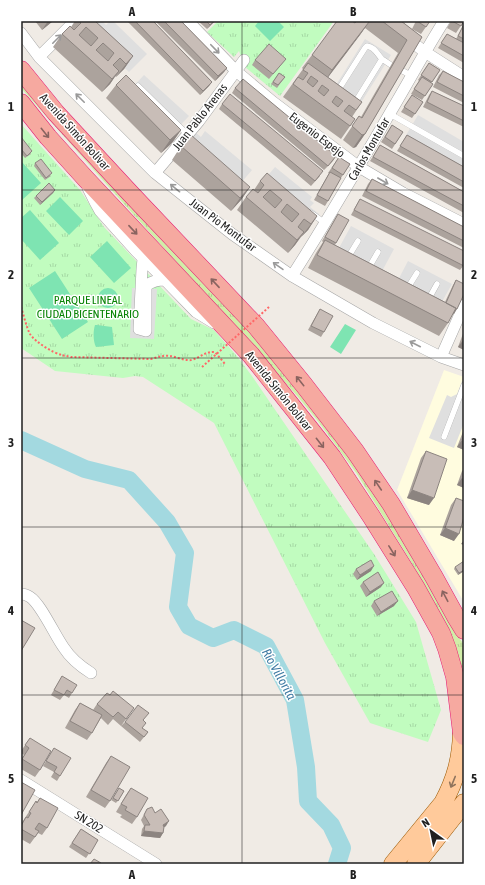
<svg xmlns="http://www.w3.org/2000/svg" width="485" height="885" font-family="'Asap Condensed',sans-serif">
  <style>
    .education { fill: #fffcdf }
    .grass { fill: url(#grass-tufts) }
    .park { fill: url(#park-tufts) }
    .pitch { fill: #7ee4b2 }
    .parking { fill: #dfdfdf }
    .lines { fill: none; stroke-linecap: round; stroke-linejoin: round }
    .river { stroke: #a3d9e0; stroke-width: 18 }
    .service-casing { stroke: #a6a6a6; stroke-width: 6 }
    .minor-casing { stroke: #a6a6a6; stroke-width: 12 }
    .primary-casing { stroke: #9a5700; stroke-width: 19 }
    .trunk-casing { stroke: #e51b75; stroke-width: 19 }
    .path { stroke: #ff6767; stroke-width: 2; stroke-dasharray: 2 2; stroke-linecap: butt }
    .service { stroke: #fff; stroke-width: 5.5 }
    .minor { stroke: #fff; stroke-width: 11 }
    .primary { stroke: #ffca9b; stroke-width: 18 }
    .trunk { stroke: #f6a9a0; stroke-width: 18 }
    .path-bridge { stroke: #ff6767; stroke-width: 2; stroke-dasharray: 2 2; stroke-linecap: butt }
    .wall { fill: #aca39d }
    .shaded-wall { fill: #8c8480 }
    .building { fill: #c8bdb7; stroke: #8c8480; fill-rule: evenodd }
    .oneway { stroke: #9a9a9a }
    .oneway2 { stroke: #8a6460 }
    .oneway3 { stroke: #8f745d }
    .grid { fill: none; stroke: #1f1f1f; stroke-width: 1; stroke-opacity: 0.55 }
    .labels { text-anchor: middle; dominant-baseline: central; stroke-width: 3; stroke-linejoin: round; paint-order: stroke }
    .street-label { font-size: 12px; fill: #1f1f1f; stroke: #fff }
    .park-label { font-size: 12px; fill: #088405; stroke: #fff }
    .water-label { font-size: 13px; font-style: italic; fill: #407ca4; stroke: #fff }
    .neatline { fill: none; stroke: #1f1f1f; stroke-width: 1.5 }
    .grid-label { font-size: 13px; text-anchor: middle; font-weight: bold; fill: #1f1f1f }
  </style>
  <defs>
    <pattern id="grass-tufts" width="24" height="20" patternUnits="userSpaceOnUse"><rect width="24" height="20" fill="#d1eda8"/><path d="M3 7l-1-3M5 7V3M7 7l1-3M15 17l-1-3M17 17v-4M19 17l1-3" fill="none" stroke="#b3cb90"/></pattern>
    <pattern id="park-tufts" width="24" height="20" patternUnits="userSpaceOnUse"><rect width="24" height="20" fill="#c1fcbf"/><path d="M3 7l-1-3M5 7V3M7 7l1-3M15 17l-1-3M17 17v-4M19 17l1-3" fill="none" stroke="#a5d8a4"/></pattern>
  </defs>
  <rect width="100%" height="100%" fill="#f0ebe5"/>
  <path class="education" d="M444,370L464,377V602L397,490Z"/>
  <path class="grass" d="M21,81L264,348L361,472L418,562L452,627L464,645V679L431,598L413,565L357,474L317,420L298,397L258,352L124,204L21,88Z"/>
  <path class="park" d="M218,21H334L280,96L245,67L239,51L234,57L207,32Z
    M21,124L80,190L104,227L191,319L214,330L236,355L252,376L374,554L416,622L441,710L428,742L370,723L325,643L214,423L143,377L135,376L123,378L55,371L21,348Z"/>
  <path class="pitch" d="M259,21H278L284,27L270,41L255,26Z
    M21,161L41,183L22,200L21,199Z
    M60,197L83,221L69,235L46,211Z
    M30,210L59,243L40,260L21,239V218Z
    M107,241L131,268L114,283L90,257Z
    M55,271L88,322L62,339L29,288Z
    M98 298a10 10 0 1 1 20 0a10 10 0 1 1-20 0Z
    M345,324L356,330L341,354L330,347Z
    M95,325H97L112,327L114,345L96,347C93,342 93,331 95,325Z"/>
  <path class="parking" d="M87,21H102L106,25L110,21H113L147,54L129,72L85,31Z
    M365,39L391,55L357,109L331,93Z
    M144,75L189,116L172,134L127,93Z
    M418,115L464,142V170L405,137Z
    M205,131L252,170L235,190L187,142L195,132L201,137Z
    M275,167L312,197L310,200L314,203L310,207L319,214L309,225L259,186Z
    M351,226L394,249L380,275L396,284L408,261L452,284L435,314L333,259Z
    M132,288L157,289L154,339L130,338Z
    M462,381L464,382V423L454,448L429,438L447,395L451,397L457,394Z"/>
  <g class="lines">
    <path class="river" d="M21,440L85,469L129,480L167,522L185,553L178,607L189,626L213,638L234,630L266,646L295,700L306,767L308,801L331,825L342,848L337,864"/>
    <defs>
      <path id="service" d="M401,70L412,76
        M138,86L188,135
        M337,92L365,48L367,46C375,47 377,54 382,59C385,61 388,63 391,65
        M356,101L382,59
        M390,114L464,156
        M311,213L325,223
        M347,259L358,241
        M368,269L378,252
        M407,289L417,273
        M428,300L437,284
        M444,437L464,385"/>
      <path id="minor" d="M188,21L236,71L273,102L359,167L403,193L464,224
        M384,21L425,52L464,77
        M21,33L39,57L155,173L232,234L292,276L373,323L441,357L464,365
        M39,57L75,21
        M155,173L199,121L244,60
        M88,188L95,202L100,211L136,251L165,280L196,312L214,323
        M143,259L142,269L139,329L146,331V286C152,281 157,280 165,280
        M292,276C326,223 358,168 390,113C408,83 425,51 444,21
        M441,357L464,305
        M21,594C24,594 27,595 30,597C41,604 55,636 64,648C71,659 80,666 91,673
        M21,780L156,864"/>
      <path id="primary" d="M393,864L443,803C456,779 461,759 462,733
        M416,864L464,803"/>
      <path id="trunk" d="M21,70L56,113L130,193L256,326L304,385L355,451L391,504L434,577L456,617L464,630
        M21,103L48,137L85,178L251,355L332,457L371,516L416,588L441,633L447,649L455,677L462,733L464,736"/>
    </defs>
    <use href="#service" class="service-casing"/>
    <use href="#minor" class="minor-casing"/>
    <use href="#primary" class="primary-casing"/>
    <use href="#trunk" class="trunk-casing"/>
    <path class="path" d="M21,307C24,316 26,326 30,334C35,342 53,353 62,355C65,356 68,356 71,357L151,359C158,357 164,355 170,356C177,357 185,361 191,360C200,358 205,351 215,352L225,364"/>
    <use href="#service" class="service"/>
    <use href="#minor" class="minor"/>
    <use href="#primary" class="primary"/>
    <use href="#trunk" class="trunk"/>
    <path class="path-bridge" d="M202,367L269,307"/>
  </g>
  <path class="wall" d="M35,21H53L42,30Z
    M75,21H95L133,56L124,69L116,77L115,76L110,84L102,92L53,47L62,34L71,27Z
    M127,21H153L212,82L209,86L200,95Z
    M155,21H181L227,68L224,72L215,81Z
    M198,21H215L207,29Z
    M337,21H401L422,37L365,134L356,147L353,148L343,140L359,116L361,117L398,53L365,28L328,77L362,102L352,117L355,119L341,139L283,97L303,69L302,68L312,55Z
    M416,21H430L421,34L412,29Z
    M451,21H464L456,33L447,28Z
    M463,26H464V63L438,48L447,34L456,39Z
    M286,59L269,79L252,65L255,60Z
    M429,63L440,70L431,83L433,84L422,100L411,94L419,81L418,80Z
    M443,71L464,82V103L433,87L439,75Z
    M279,73L285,77L277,88L271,84Z
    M116,85L181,130L172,143L161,153L106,98Z
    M235,88L336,156L333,161L324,170L232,93Z
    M432,91L464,106V127L423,107L429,95Z
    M412,95L423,102L412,118L401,112Z
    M222,104L320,176L311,186L219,109Z
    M392,125L403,132L392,149L381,142Z
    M407,135L464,167V188L397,151Z
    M21,138L31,154L25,158L21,153Z
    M380,145L464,192V213L370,161Z
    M181,146L250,187L241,200L231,211L172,160Z
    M339,157L350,164L341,178L328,201L325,206L314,200L329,173H328Z
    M35,163L51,176L45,180L34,166Z
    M372,179L464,227V248L362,196L368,184Z
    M260,181L317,216L308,230L301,237L295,245L288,253L237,210L246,197L254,190Z
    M55,190L53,193L40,205L34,198L36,196Z
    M360,199L464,265L460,270L351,215L357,204Z
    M338,214L336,243L335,245L445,302L453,285L456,280L454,314L453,313L448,323L439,336L308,268L316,253L323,242L322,241Z
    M320,309L324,332L321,337L308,330L317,314Z
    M464,331V350L458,347Z
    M464,429V450L457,447Z
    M426,451L429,505L407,498L421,458Z
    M464,469V488L457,485L462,471Z
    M456,498L454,541L440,535L451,505Z
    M455,567L464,571L458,575L454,569Z
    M356,569L371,571L357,580L353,574Z
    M363,582L381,587L366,597L360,586Z
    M374,601L394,606L377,616L371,606Z
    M62,676L72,693L69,698L64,695L60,700L51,695Z
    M110,695L134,708L121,726L113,719L108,725L101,718L92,733L87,740L65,728L75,710L80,703L93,710L97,704Z
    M143,721L142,728L148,732L140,742L121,726L125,722Z
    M30,738L40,770L35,777L21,769V760L24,755L21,753V751Z
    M54,748L60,776L57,781L51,777L54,772L43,766Z
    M111,756L110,801L105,808L86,797L106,763Z
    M119,788L124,791L116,803L111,800Z
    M131,788L137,817L132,824L120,817L122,815L116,812L126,795Z
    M40,798L47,828L42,835L38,833L30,844L21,839V824L36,801L37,802Z
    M147,809L155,813L166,826L164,827L163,833L160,838L141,836L142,829L144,826L141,820Z
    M81,829L98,840L86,858L69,847Z"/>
  <path class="shaded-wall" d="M48,21H53L42,30Z
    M214,21H215L207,29L210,25Z
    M369,22L360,35L323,84L332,70Z
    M133,56L124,69L116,77L126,64Z
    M227,68L224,72L215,81L218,76Z
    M119,71L110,84L102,92L112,79Z
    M212,82L209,86L200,95L203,91Z
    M181,130L172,143L161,153L170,140Z
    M365,134L356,147L353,148L362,135Z
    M250,187L241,200L231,211L240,198Z
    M55,190L53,193L40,205L42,202Z
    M317,216L308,230L301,237L311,224Z
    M304,232L295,245L288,253L297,240Z
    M446,304L457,309L454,314L442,309Z
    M464,339V350L458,347Z
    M462,440L464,441V450L457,447Z
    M462,478L464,479V488L457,485Z
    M412,490L434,498L429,505L407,498Z
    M445,528L459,534L454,541L440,535Z
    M464,540V545L461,544Z
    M374,566L371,571L357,580L360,575Z
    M464,570V571L458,575L459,573Z
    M384,583L381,587L366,597L370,592Z
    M398,601L394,606L377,616L381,612Z
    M169,821L166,826L160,830L163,825Z
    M144,831L163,833L160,838L141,836Z"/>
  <path class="building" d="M79,21H95L133,56L126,64L120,58L113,65L119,71L112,79L62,34L70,26L74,30L81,23ZM86,27L98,38L91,46L79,35ZM103,43L114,53L108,61L96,50Z
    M135,21H153L212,82L203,91Z
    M164,21H181L227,68L218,76Z
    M206,21H214L210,25Z
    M337,21H352L355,23L357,21H368L369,22L332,70L312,55Z
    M382,21H401L422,37L365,134L362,135L352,126L359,116L362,118L407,40Z
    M417,21H430L426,27Z
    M452,21H464L461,26Z
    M463,26H464V39L458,36Z
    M447,34L464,43V56L441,43Z
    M269,44L286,59L273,74L255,60Z
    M308,63L362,102L356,110L349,105L344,111L355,119L350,126L293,84L298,77L303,80L308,73L303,70ZM311,76L318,81L313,87L307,82ZM322,85L329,90L324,96L318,91ZM336,96L343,101L338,107L332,102Z
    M429,63L440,70L432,82L421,75Z
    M443,71L464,82V96L437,82Z
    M279,73L285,77L278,85L273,82Z
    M126,75L181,130L170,140L116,85Z
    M422,77L433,84L425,96L414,89Z
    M243,79L336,156L328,166L235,88Z
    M432,91L464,106V121L427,102Z
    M230,94L323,171L315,181L222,104Z
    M412,95L423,102L415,114L404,107Z
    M392,125L403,132L395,144L385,137Z
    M191,135L250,187L240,198L181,146Z
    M407,135L464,167V182L400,146Z
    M21,137L32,151L27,156L21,149Z
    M380,145L464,192V206L373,157Z
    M339,157L350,164L343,175L332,168Z
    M41,159L52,173L46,178L35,163Z
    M330,172L341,178L328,201L317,195Z
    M267,173L317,216L311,224L304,219L298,227L304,232L297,240L246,197L253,189L258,193L264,185L260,181ZM270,190L282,200L275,208L263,197ZM287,204L299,214L292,222L281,212Z
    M372,179L464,227V241L366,191Z
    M49,183L55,190L42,202L36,196Z
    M360,199L464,251V266L354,210Z
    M338,214L349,220L336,243L325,237Z
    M325,240L456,308L448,323L317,255Z
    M456,280L464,284V294L457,309L446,303Z
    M320,309L333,316L324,332L311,326Z
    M464,435V441L462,440Z
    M426,451L447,459L434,498L412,490Z
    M456,498L464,501V517L459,534L445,528Z
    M371,560L374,566L360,575L356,569Z
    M464,561V570L459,573L455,567Z
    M378,572L384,583L370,592L363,582Z
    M392,591L398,601L381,612L374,601Z
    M21,620L35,628L21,651Z
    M62,676L77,685L72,693L67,690L64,695L54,690Z
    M113,691L134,708L126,719L118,712L113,717L97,704L107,693L110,695Z
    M80,703L102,715L92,733L70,721Z
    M138,705L149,713L143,720L146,723L142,728L148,732L144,737L125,722Z
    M30,738L51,751L40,770L22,759L29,748L25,745Z
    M54,748L71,758L60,776L54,772L57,767L46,761Z
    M111,756L130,767L110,801L91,790Z
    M21,782L35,790L21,815Z
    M119,788L124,791L118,801L113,798Z
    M131,788L148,798L137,817L125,810L127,807L121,804Z
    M40,798L58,808L47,828L39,823L35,829L39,831L35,837L21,829V826L26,817L28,818L31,813L29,812L36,801L37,803Z
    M152,807L155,813L161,809L169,821L163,825L164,827L163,833L144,831L145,825H150L144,815L147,809Z
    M81,829L98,840L90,854L72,843Z
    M94,859L101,863V864H90Z"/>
  <defs><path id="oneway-shaft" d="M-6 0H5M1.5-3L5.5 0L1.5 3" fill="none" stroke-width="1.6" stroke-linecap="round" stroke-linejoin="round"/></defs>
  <g class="oneway">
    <use href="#oneway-shaft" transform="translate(57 39) rotate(-45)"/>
    <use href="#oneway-shaft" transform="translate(215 49) rotate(46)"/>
    <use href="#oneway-shaft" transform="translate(80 98) rotate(-135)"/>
    <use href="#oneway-shaft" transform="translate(383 181) rotate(30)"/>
    <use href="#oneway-shaft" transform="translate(175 188) rotate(-141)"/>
    <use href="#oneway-shaft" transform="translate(278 266) rotate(-145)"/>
    <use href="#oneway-shaft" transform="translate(415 344) rotate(-153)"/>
  </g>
  <g class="oneway2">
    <use href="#oneway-shaft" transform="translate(45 133) rotate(51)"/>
    <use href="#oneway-shaft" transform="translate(133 230) rotate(47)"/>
    <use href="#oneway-shaft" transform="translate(215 283) rotate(-133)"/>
    <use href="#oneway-shaft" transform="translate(300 381) rotate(-129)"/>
    <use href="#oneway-shaft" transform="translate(320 443) rotate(52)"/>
    <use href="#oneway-shaft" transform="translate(378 485) rotate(-124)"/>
    <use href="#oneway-shaft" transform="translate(392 551) rotate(58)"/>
    <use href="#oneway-shaft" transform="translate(445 596) rotate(-118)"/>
  </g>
  <use class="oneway3" href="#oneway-shaft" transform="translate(453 782) rotate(112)"/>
  <path class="grid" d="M242,21V864M21,190H464M21,358H464M21,527H464M21,695H464"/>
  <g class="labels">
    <g class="street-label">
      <text transform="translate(200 117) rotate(-52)">Juan Pablo Arenas</text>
      <text transform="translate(75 132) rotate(48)">Avenida Simón Bolívar</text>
      <text transform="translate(317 135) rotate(37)">Eugenio Espejo</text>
      <text transform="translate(369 149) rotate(-60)">Carlos Montufar</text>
      <text transform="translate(223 225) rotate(37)">Juan Pio Montufar</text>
      <text transform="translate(279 391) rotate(51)">Avenida Simón Bolívar</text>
      <text transform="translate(89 822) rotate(32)">SN 202</text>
    </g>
    <g class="park-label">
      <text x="88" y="300">PARQUE LINEAL<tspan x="88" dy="14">CIUDAD BICENTENARIO</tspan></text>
    </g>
    <g class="water-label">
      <text transform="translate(279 674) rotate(61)">Río Villorita</text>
    </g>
  </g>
  <rect width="485" height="885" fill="none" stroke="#ffffff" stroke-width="44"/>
  <g transform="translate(431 831) rotate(327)" stroke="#ffffff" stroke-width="3" paint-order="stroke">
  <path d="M0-3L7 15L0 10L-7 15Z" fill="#1f1f1f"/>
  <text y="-6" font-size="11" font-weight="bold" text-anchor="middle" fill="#1f1f1f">N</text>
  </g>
  <rect x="22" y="22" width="441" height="841" class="neatline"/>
  <g class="grid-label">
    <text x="132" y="16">A</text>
    <text x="353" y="16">B</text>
    <text x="11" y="111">1</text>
    <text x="474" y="111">1</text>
    <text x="11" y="279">2</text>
    <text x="474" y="279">2</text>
    <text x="11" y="447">3</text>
    <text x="474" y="447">3</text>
    <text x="11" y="615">4</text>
    <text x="474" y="615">4</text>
    <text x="11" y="783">5</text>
    <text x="474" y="783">5</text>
    <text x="132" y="879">A</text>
    <text x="353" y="879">B</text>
  </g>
</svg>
